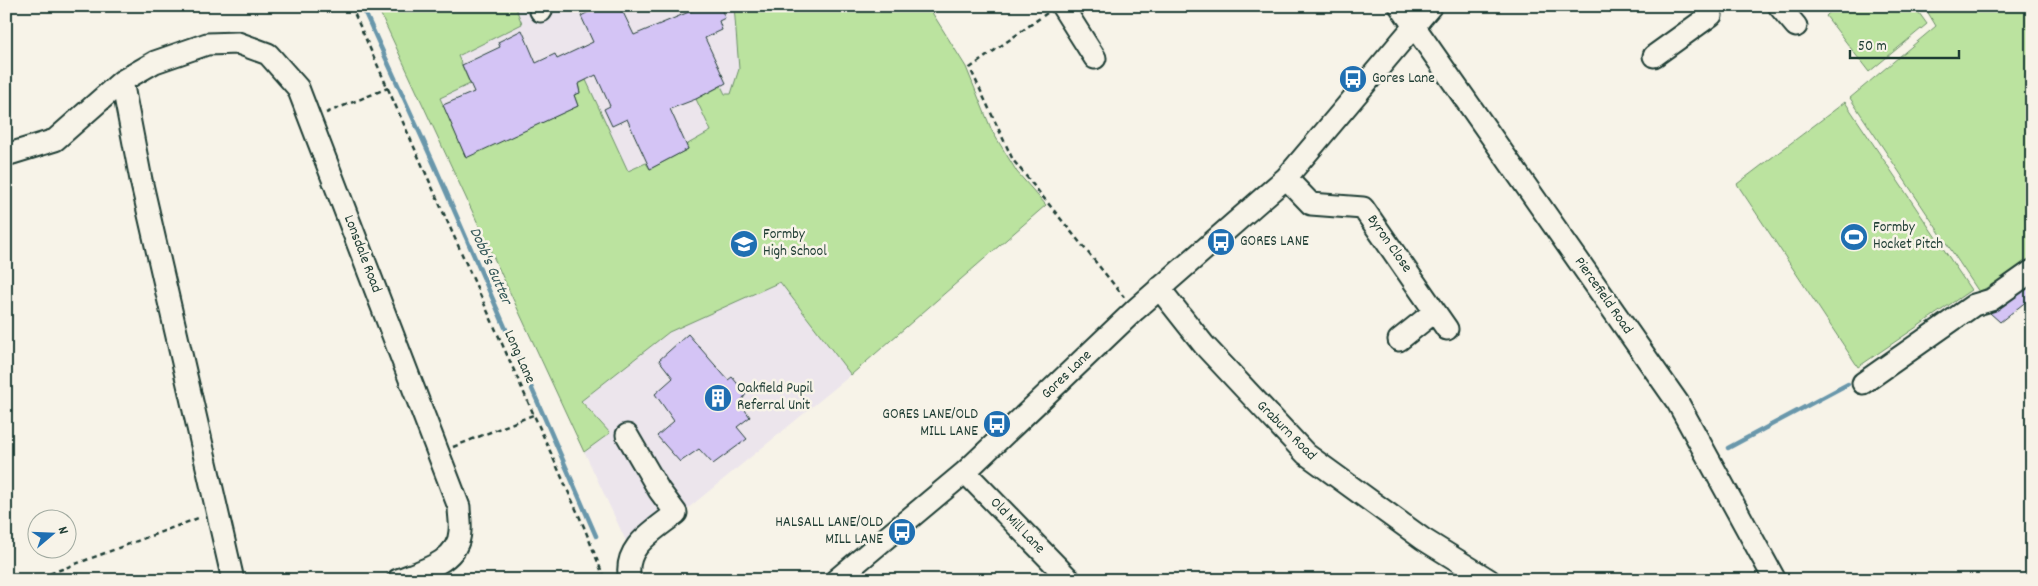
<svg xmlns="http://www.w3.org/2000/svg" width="2038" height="586" font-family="Dekko,sans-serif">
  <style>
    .built { fill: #ece5ec }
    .green { fill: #bbe39f; stroke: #6d906a }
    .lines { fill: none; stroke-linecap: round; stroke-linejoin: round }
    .stream { stroke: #6997ab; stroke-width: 4.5 }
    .building { fill: #d4c4f5; stroke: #1f3d34 }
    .minor-casing { stroke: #1f3d34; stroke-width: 25 }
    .path { stroke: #1f3d34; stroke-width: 2.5; stroke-dasharray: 5 4; stroke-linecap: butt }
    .minor { stroke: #f7f3e8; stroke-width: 21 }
    .labels { text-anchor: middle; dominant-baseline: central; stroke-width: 5; stroke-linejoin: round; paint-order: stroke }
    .poi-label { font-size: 15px; fill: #1f3d34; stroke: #f7f3e8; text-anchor: start }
    .street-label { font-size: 15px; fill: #1f3d34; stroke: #f7f3e8 }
    .water-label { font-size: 16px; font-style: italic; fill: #385b5c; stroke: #f7f3e8 }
  </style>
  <rect width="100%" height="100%" fill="#f7f3e8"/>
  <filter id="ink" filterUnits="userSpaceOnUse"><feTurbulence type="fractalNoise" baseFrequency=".02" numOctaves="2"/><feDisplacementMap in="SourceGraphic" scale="10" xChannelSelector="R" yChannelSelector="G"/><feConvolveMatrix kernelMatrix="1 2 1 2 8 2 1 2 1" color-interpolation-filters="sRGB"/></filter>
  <g filter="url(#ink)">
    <path class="built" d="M377,6H928L966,67L992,131L1017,172L1046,205L851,375L632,554Z"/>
    <path class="green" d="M377,6H515L522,24L458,56L470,84L440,98L466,157L578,106L574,95L580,92L578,84L586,80L628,171L646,163L650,169L688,149L686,145L711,131L696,99L721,86L725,94H731L739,69L734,6H928L966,67L992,131L1017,172L1046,205L851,375L780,282L669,332L581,401L610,433L584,452Z
      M1836,6H1914L1927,24L1869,72L1826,16Z
      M1924,6H2032V262L1979,292L1850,98L1936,26Z
      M1845,102L1971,290L1858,367L1737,184Z"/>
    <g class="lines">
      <path class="stream" d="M362,6L434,164L596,536
        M1728,448L1848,384"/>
    </g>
    <path class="building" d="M600,6H620L634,35L696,9L694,6H720L725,18L719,21L722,30L705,38L726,83L696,99L670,109L688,149L650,169L627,119L612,126L604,109L610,106L596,75L578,84L580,93L574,95L578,106L466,158L443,105L474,92L462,65L500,47L498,42L522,30L536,63L555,54L557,59L593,42L581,16Z
      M2032,286V297L2000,322L1990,313Z
      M688,334L728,380L732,377L746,394L740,403L750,417L737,427L747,439L713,464L699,449L680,462L657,436L674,421L655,394L673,378L659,360Z"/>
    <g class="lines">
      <defs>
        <path id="minor" d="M539,6L541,11
          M1062,6L1095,58
          M1400,6L1678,403L1775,580
          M1779,6L1796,26
          M1654,56L1711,15L1709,6
          M122,81L141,180L233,580
          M6,155L55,140L122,81L155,62L207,44L238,43L268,54L298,88L459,507C459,515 461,523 460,531C459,562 421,571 398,580
          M1286,178L1311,204L1363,208L1447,329
          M1159,288L1204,345L1306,454L1423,539L1489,580
          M1399,340L1434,312
          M1863,383L1974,305L1991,300L2032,271
          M627,435L659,490L676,513C654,531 622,547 630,580
          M965,472L1070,580
          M836,580L965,472L1135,310L1286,178L1431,6"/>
      </defs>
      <use href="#minor" class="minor-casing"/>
      <path class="path" d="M351,6L584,527L605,580
        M1047,13L970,68L1013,160L1124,297
        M326,113L388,88
        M453,447L533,415
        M33,580L201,517"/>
      <use href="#minor" class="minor"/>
    </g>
  </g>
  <defs>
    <symbol id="bus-disc" viewBox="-11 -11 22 22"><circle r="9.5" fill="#1f6fb2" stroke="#f7f3e8"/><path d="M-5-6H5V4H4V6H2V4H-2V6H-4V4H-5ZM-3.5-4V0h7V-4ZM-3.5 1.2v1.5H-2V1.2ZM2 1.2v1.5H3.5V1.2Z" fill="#fff"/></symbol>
    <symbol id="stadium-disc" viewBox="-11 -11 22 22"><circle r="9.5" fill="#1f6fb2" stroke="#f7f3e8"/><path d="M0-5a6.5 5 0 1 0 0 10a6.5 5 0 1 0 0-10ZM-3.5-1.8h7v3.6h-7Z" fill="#fff"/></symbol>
    <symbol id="school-disc" viewBox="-11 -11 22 22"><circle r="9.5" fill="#1f6fb2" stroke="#f7f3e8"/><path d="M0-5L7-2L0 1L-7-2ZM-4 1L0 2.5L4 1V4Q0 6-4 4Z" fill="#fff"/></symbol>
    <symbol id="building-disc" viewBox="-11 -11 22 22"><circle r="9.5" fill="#1f6fb2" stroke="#f7f3e8"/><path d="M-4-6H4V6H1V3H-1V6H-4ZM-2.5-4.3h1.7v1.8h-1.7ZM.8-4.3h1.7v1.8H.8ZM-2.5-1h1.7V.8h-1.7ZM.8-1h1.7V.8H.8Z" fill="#fff"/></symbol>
  </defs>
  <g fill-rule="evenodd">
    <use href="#bus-disc" x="1337" y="63" width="32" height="32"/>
    <use href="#stadium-disc" x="1838" y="221" width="32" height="32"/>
    <use href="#bus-disc" x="1205" y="226" width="32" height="32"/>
    <use href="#school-disc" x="728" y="228" width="32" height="32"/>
    <use href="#building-disc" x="702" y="382" width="32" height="32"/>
    <use href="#bus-disc" x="981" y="408" width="32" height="32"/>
    <use href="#bus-disc" x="886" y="516" width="32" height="32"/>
  </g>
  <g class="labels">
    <g class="poi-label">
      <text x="1372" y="79">Gores Lane</text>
      <text x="1873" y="228">Formby<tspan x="1873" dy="17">Hocket Pitch</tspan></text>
      <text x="763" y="235">Formby<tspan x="763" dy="17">High School</tspan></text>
      <text x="1240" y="242">GORES LANE</text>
      <text x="737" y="389">Oakfield Pupil<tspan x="737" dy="17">Referral Unit</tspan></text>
      <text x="978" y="415" text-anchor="end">GORES LANE/OLD<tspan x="978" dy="17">MILL LANE</tspan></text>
      <text x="883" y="523" text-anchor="end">HALSALL LANE/OLD<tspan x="883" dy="17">MILL LANE</tspan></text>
    </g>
    <g class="street-label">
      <text transform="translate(1389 244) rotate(55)">Byron Close</text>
      <text transform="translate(362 254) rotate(69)">Lonsdale Road</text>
      <text transform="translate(1603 296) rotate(55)">Piercefield Road</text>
      <text transform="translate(519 357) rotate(66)">Long Lane</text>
      <text transform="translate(1067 375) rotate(-44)">Gores Lane</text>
      <text transform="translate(1286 431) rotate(45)">Graburn Road</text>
      <text transform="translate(1017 526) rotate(46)">Old Mill Lane</text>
    </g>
    <g class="water-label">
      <text transform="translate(490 266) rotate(66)">Dobb's Gutter</text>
    </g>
  </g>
  <rect width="2038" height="586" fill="none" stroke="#f7f3e8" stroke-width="25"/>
  <rect x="12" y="12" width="2013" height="561" fill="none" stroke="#1f3d34" stroke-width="2" filter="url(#ink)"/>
  <g transform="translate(52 534) rotate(71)"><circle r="24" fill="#f7f3e8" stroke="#a1aaa0"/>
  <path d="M0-4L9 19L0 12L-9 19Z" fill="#1f6fb2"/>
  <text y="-8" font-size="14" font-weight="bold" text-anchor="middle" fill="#1f3d34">N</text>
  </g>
  <path d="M1850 50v8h109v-8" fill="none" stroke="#1f3d34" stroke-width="2.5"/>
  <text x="1858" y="50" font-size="15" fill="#1f3d34" stroke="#f7f3e8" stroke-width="4" paint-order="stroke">50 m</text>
</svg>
